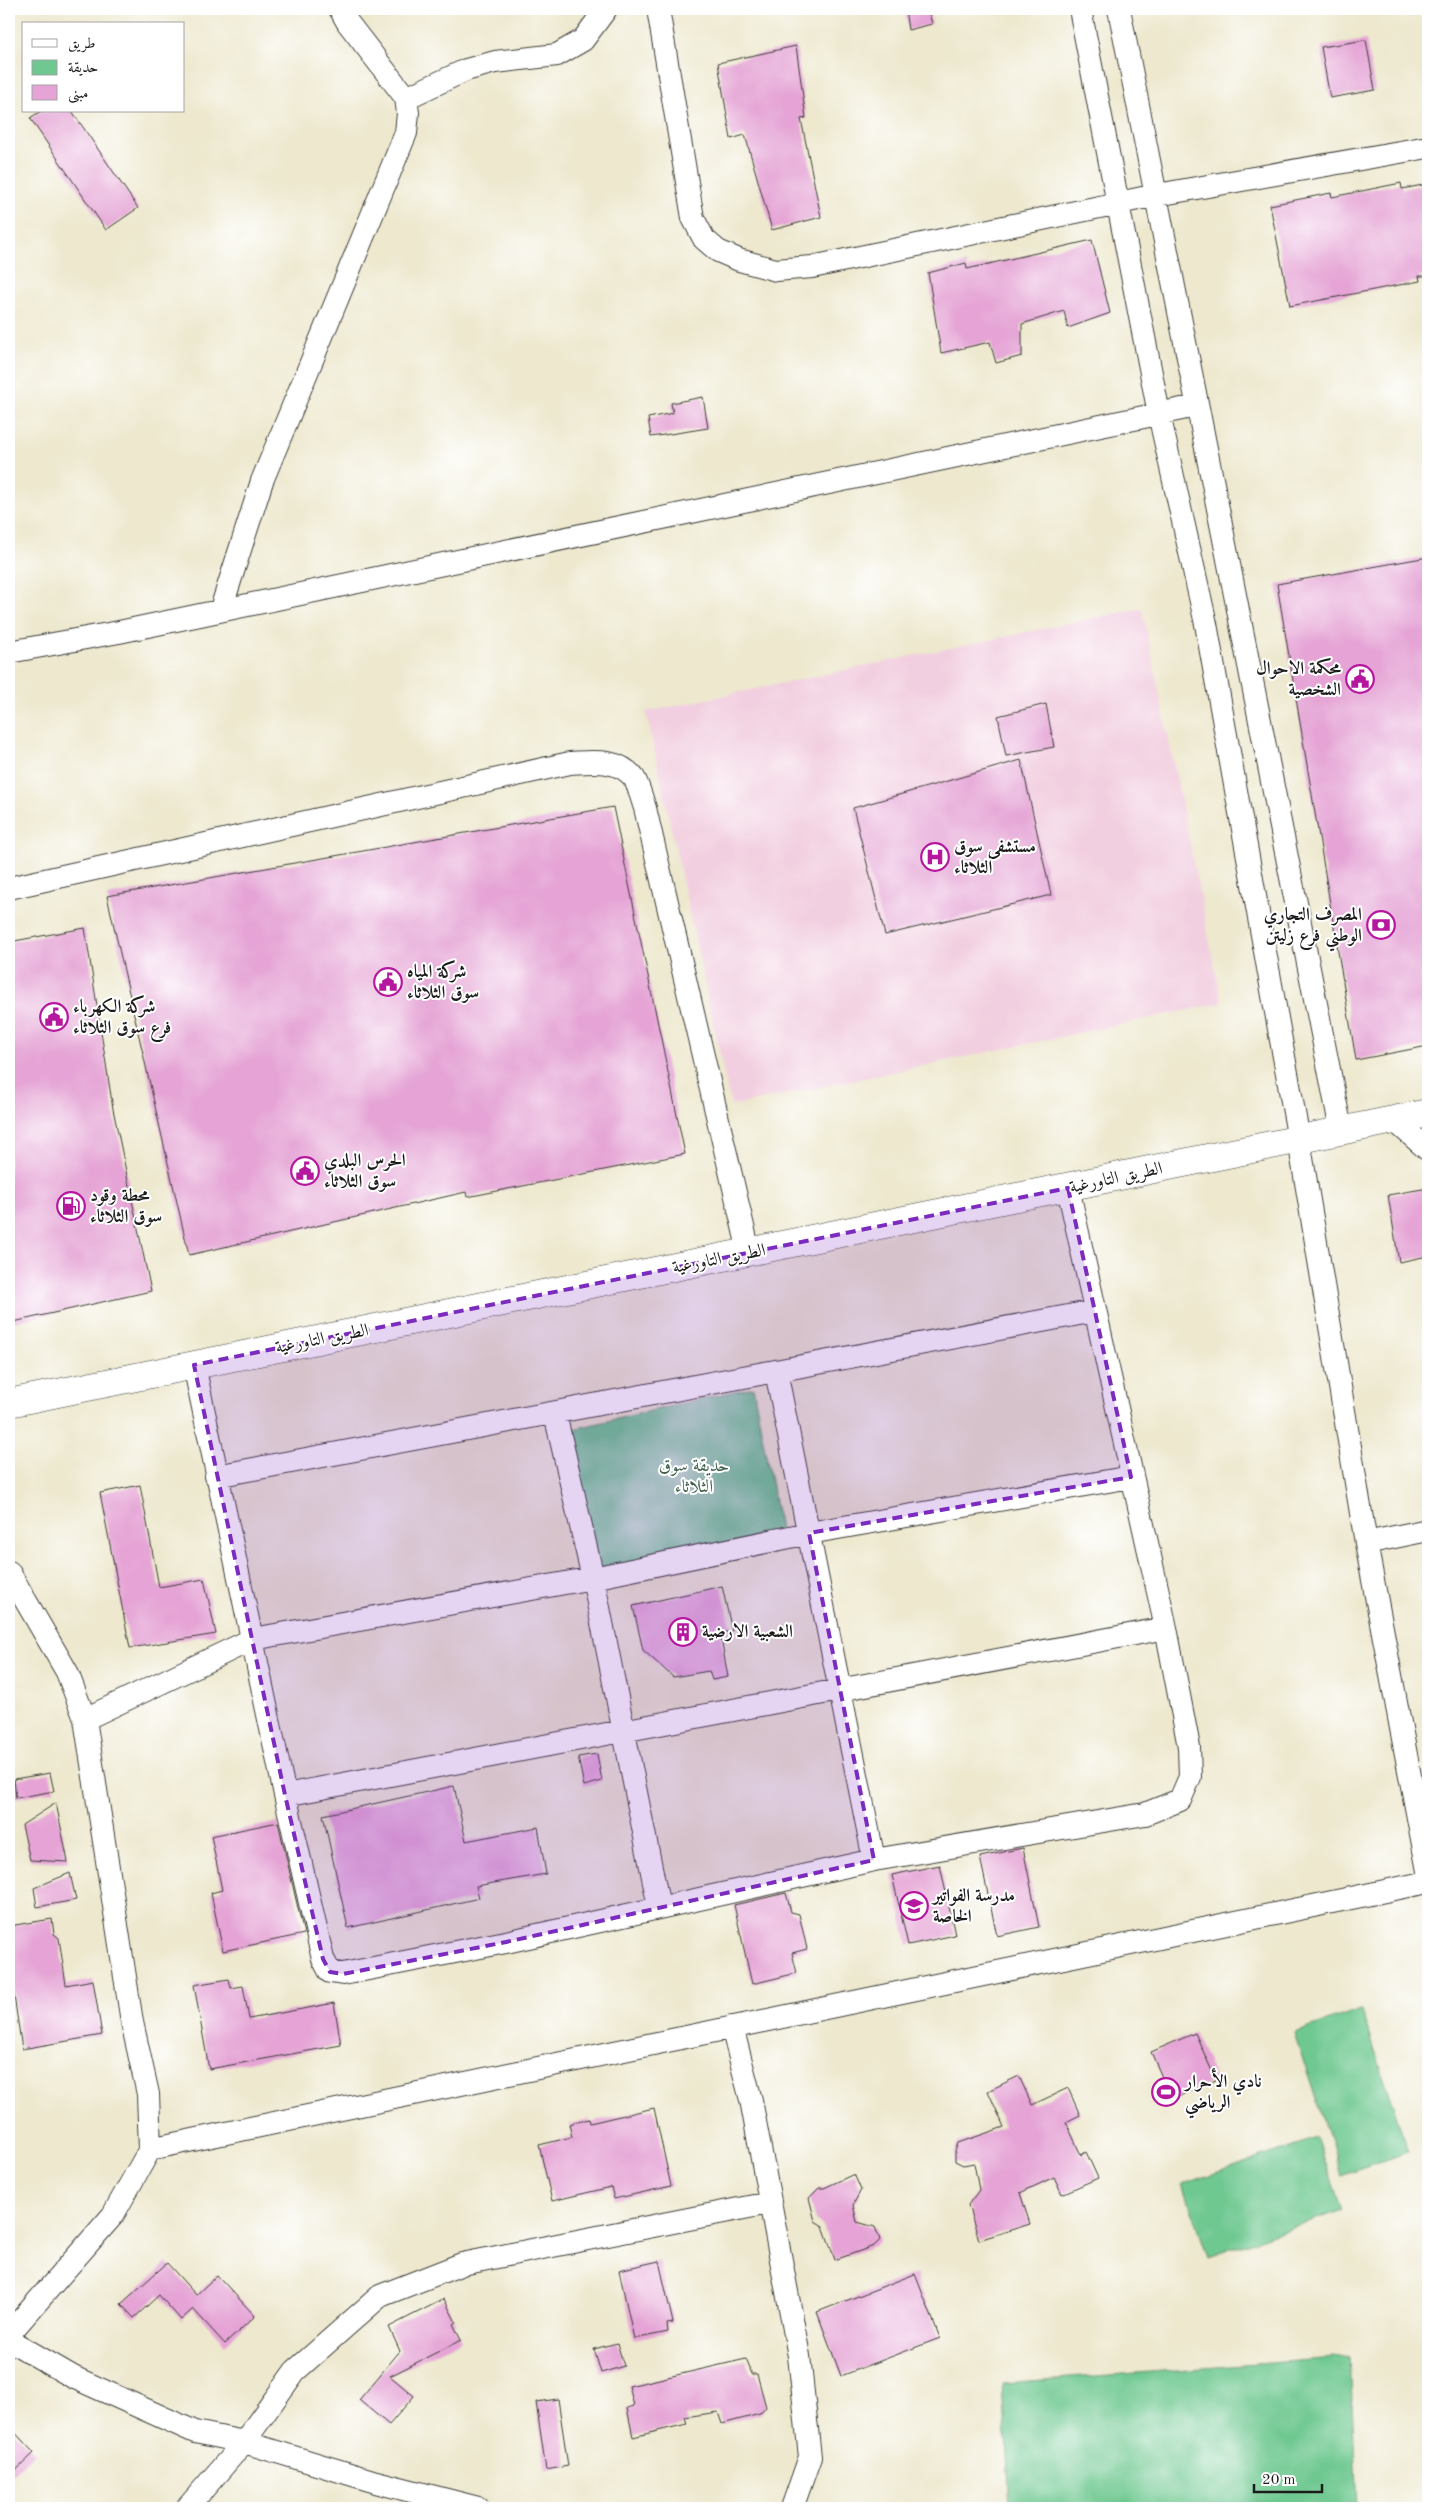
<svg xmlns="http://www.w3.org/2000/svg" width="1437" height="2517" font-family="'Old Standard TT',Amiri,serif">
  <style>
    .built { fill: #f2cfe0 }
    .green { fill: #6ec890; stroke: #457256 }
    .building { fill: #e5a4d5 }
    .lines { fill: none; stroke-linecap: round; stroke-linejoin: round }
    .minor-casing { stroke: #3b3b37; stroke-width: 24 }
    .tertiary-casing { stroke: #3b3b37; stroke-width: 29 }
    .minor { stroke: #fff; stroke-width: 22 }
    .tertiary { stroke: #fff; stroke-width: 28 }
    .marked { fill: #7b2cbf; fill-opacity: 0.2; stroke: #7b2cbf; stroke-width: 4; stroke-dasharray: 10 6; stroke-linejoin: round }
    .labels { text-anchor: middle; dominant-baseline: central; stroke-width: 4; stroke-linejoin: round; paint-order: stroke }
    .poi-label { font-size: 18px; font-weight: bold; fill: #1c1c1c; stroke: #fff; text-anchor: start }
    .street-label { font-size: 18px; fill: #1c1c1c; stroke: #fff }
    .park-label { font-size: 18px; fill: #3d614a; stroke: #fff }
  </style>
  <rect width="100%" height="100%" fill="#fff"/>
  <filter id="ink" filterUnits="userSpaceOnUse"><feTurbulence type="fractalNoise" baseFrequency=".02" numOctaves="2"/><feDisplacementMap in="SourceGraphic" scale="10" xChannelSelector="R" yChannelSelector="G"/><feConvolveMatrix kernelMatrix="1 2 1 2 8 2 1 2 1" color-interpolation-filters="sRGB"/></filter>
  <filter id="wash" filterUnits="userSpaceOnUse"><feTurbulence type="fractalNoise" baseFrequency=".0096" numOctaves="4" result="noise"/><feDisplacementMap in="SourceGraphic" scale="20" xChannelSelector="R" yChannelSelector="G"/><feGaussianBlur stdDeviation="1.12" result="paint"/><feColorMatrix in="noise" values="0 0 0 0 0 0 0 0 0 0 0 0 0 0 0 0 0 1.4 0 .05"/><feComposite in="paint" operator="in"/></filter>
  <g filter="url(#wash)">
    <rect width="100%" height="100%" fill="#ede8ce"/>
    <path class="built" d="M1142,608L1222,1003L731,1106L646,712Z"/>
    <path class="green" d="M753,1387L781,1534L594,1570L569,1430Z
      M1362,2010L1408,2152L1341,2175L1294,2033Z
      M1317,2138L1342,2210L1208,2257L1183,2184Z
      M1350,2357L1357,2508H1010L1003,2383Z"/>
    <g id="blocks">
      <path class="building" d="M905,9H928L932,24L908,30Z
        M1366,40L1375,90L1330,98L1321,47Z
        M796,46L806,118L801,119L821,217L772,230L745,135L731,139L718,63Z
        M41,111H72L138,208L106,230L30,118Z
        M1401,183L1402,189L1428,184V276H1419L1420,281L1290,306L1270,205L1331,193L1332,197Z
        M1092,240L1110,313L1068,328L1064,311L1022,324V356L996,363L990,342L941,353L928,273L966,263L967,269Z
        M703,397L708,428L651,437L648,418L673,413L671,403Z
        M1428,557V1046L1356,1060L1277,584Z
        M1046,704L1054,747L1006,756L998,716Z
        M1021,760L1051,895L885,935L853,808Z
        M613,807L685,1154L467,1197L466,1192L189,1255L107,896Z
        M85,928L113,1109L151,1291L9,1323V942Z
        M1428,1188V1256L1399,1262L1388,1195Z
        M140,1485L159,1587L204,1579L216,1634L130,1648L100,1493Z
        M722,1586L732,1631L720,1633L728,1677L712,1680L709,1671L673,1677L643,1650L633,1606Z
        M597,1754L602,1781L584,1786L578,1757Z
        M50,1773L54,1791L16,1798L14,1779Z
        M454,1786L466,1841L538,1827L546,1874L476,1886L479,1898L348,1928L323,1815Z
        M56,1803L68,1862L30,1860L22,1825Z
        M278,1822L304,1934L223,1951L211,1893L222,1890L211,1836Z
        M1023,1848L1039,1927L997,1936L980,1857Z
        M940,1865L955,1935L908,1945L892,1875Z
        M70,1873L76,1900L37,1907L34,1888Z
        M786,1893L791,1912L799,1914L807,1949L792,1953L797,1973L752,1984L734,1905Z
        M52,1919L54,1934L59,1938L66,1985L93,1980L102,2035L22,2049L9,1962V1926Z
        M229,1979L231,1988L243,1986L249,2019L334,2003L341,2045L209,2069L194,1985Z
        M1195,2033L1216,2080L1172,2100L1151,2052Z
        M1019,2076L1032,2105L1068,2088L1080,2115L1066,2122L1081,2155L1086,2152L1098,2178L1062,2194L1054,2177L1020,2193L1030,2224L979,2240L968,2205L979,2190L974,2163L963,2165L955,2161V2151L958,2143L1004,2127L988,2091Z
        M654,2108L671,2186L614,2199L611,2187L552,2201L539,2145L572,2137L569,2124L589,2119L590,2123Z
        M854,2174L861,2190L853,2205L857,2222L875,2227L880,2240L874,2246L835,2260L823,2226L815,2221L809,2198L819,2188H824Z
        M659,2261L673,2323L667,2324L668,2332L634,2339L619,2270Z
        M167,2263L196,2295L217,2275L255,2316L225,2344L193,2309L181,2320L159,2295L134,2318L121,2304Z
        M915,2274L940,2338L841,2376L817,2312Z
        M444,2299L456,2322L453,2324L461,2340L390,2376L414,2396L389,2425L359,2400L400,2351L389,2327Z
        M617,2343L624,2366L601,2373L594,2349Z
        M746,2359L752,2374H757L766,2407L760,2414L722,2424L718,2412L685,2417L687,2424L633,2437L627,2408L634,2406L629,2386Z
        M558,2399L568,2466L546,2470L536,2402Z
        M9,2426L34,2453L9,2477Z"/>
    </g>
  </g>
  <g filter="url(#ink)">
    <use href="#blocks" fill-opacity="0" stroke="#3b3b37" stroke-width="1"/>
    <g class="lines">
      <defs>
        <path id="minor" d="M658,9L693,218L704,239L718,251L739,260L776,270L812,267L1157,195L1428,147
          M1080,9L1159,414L1206,624L1299,1140L1366,1543L1428,1871
          M1119,9L1341,1130
          M406,98L466,70L495,62L557,55L583,40L606,9
          M221,609L262,481L406,133L408,113L406,98L348,23L340,9
          M9,652L119,632L1196,406
          M9,888L570,763C593,762 618,758 634,778C639,786 642,800 645,808L749,1252
          M1393,1119L1428,1150
          M194,1365L285,1795L323,1959L330,1972L343,1974L506,1942L874,1860L1145,1814L1180,1800L1190,1777L1189,1747L1166,1628L1068,1188
          M776,1371L874,1860
          M555,1414L593,1578L659,1907
          M216,1476L1095,1311
          M1366,1543L1428,1530
          M9,1572L67,1672L85,1719L132,2022L148,2094L150,2149L113,2215L9,2334
          M85,1719L253,1639L593,1578L809,1533L1131,1477
          M285,1795L1166,1628
          M732,2027L751,2100L799,2356L810,2457L792,2508
          M150,2149L1428,1882
          M9,2340L73,2377L195,2432L244,2442L376,2482L478,2508
          M187,2508L244,2442L295,2371L380,2296L462,2264L769,2203"/>
        <path id="tertiary" d="M9,1403L1428,1113"/>
      </defs>
      <use href="#minor" class="minor-casing"/>
      <use href="#tertiary" class="tertiary-casing"/>
      <use href="#minor" class="minor"/>
      <use href="#tertiary" class="tertiary"/>
    </g>
  </g>
  <path class="marked" d="M1068,1188L1131,1477L809,1533L874,1860L506,1942L343,1974L330,1972L323,1959L285,1795L194,1365Z"/>
  <defs>
    <symbol id="civic-ring" viewBox="-11 -11 22 22"><circle r="9.5" fill="#fff" stroke="#b5179e" stroke-width="1.5"/><path d="M-.6-6.5H3V-4.5H.6V-3L4-1V1h2V6H-6V1h2V-1L-.6-3ZM-1.2 2.5V6h2.4V2.5Z" fill="#b5179e"/></symbol>
    <symbol id="hospital-ring" viewBox="-11 -11 22 22"><circle r="9.5" fill="#fff" stroke="#b5179e" stroke-width="1.5"/><path d="M-5-5h3v3.5h4V-5h3V5h-3V1.5h-4V5h-3Z" fill="#b5179e"/></symbol>
    <symbol id="bank-ring" viewBox="-11 -11 22 22"><circle r="9.5" fill="#fff" stroke="#b5179e" stroke-width="1.5"/><path d="M-6-4H6V4H-6ZM0-2.3a2.3 2.3 0 1 0 0 4.6a2.3 2.3 0 1 0 0-4.6Z" fill="#b5179e"/></symbol>
    <symbol id="fuel-ring" viewBox="-11 -11 22 22"><circle r="9.5" fill="#fff" stroke="#b5179e" stroke-width="1.5"/><path d="M-5.5-6h7V0h2V4h1.3V-2.5L3-4.5l.8-.8L6-3V5H2.5V1h-1V6h-7ZM-4.2-4.7v3.2H.2V-4.7Z" fill="#b5179e"/></symbol>
    <symbol id="building-ring" viewBox="-11 -11 22 22"><circle r="9.5" fill="#fff" stroke="#b5179e" stroke-width="1.5"/><path d="M-4-6H4V6H1V3H-1V6H-4ZM-2.5-4.3h1.7v1.8h-1.7ZM.8-4.3h1.7v1.8H.8ZM-2.5-1h1.7V.8h-1.7ZM.8-1h1.7V.8H.8Z" fill="#b5179e"/></symbol>
    <symbol id="school-ring" viewBox="-11 -11 22 22"><circle r="9.5" fill="#fff" stroke="#b5179e" stroke-width="1.5"/><path d="M0-5L7-2L0 1L-7-2ZM-4 1L0 2.5L4 1V4Q0 6-4 4Z" fill="#b5179e"/></symbol>
    <symbol id="stadium-ring" viewBox="-11 -11 22 22"><circle r="9.5" fill="#fff" stroke="#b5179e" stroke-width="1.5"/><path d="M0-5a6.5 5 0 1 0 0 10a6.5 5 0 1 0 0-10ZM-3.5-1.8h7v3.6h-7Z" fill="#b5179e"/></symbol>
  </defs>
  <g fill-rule="evenodd">
    <use href="#civic-ring" x="1344" y="663" width="32" height="32"/>
    <use href="#hospital-ring" x="919" y="841" width="32" height="32"/>
    <use href="#bank-ring" x="1365" y="909" width="32" height="32"/>
    <use href="#civic-ring" x="372" y="966" width="32" height="32"/>
    <use href="#civic-ring" x="38" y="1001" width="32" height="32"/>
    <use href="#civic-ring" x="289" y="1155" width="32" height="32"/>
    <use href="#fuel-ring" x="55" y="1190" width="32" height="32"/>
    <use href="#building-ring" x="667" y="1616" width="32" height="32"/>
    <use href="#school-ring" x="898" y="1890" width="32" height="32"/>
    <use href="#stadium-ring" x="1150" y="2076" width="32" height="32"/>
  </g>
  <g class="labels">
    <g class="poi-label">
      <text x="1341" y="669" text-anchor="end">محكمة الاحوال<tspan x="1341" dy="21">الشخصية</tspan></text>
      <text x="954" y="847">مستشفى سوق<tspan x="954" dy="21">الثلاثاء</tspan></text>
      <text x="1362" y="915" text-anchor="end">المصرف التجاري<tspan x="1362" dy="21">الوطني فرع زليتن</tspan></text>
      <text x="407" y="972">شركة المياه<tspan x="407" dy="21">سوق الثلاثاء</tspan></text>
      <text x="73" y="1007">شركة الكهرباء<tspan x="73" dy="21">فرع سوق الثلاثاء</tspan></text>
      <text x="324" y="1161">الحرس البلدي<tspan x="324" dy="21">سوق الثلاثاء</tspan></text>
      <text x="90" y="1196">محطة وقود<tspan x="90" dy="21">سوق الثلاثاء</tspan></text>
      <text x="702" y="1632">الشعبية الارضية</text>
      <text x="933" y="1896">مدرسة الفواتير<tspan x="933" dy="21">الخاصة</tspan></text>
      <text x="1185" y="2082">نادي الأحرار<tspan x="1185" dy="21">الرياضي</tspan></text>
    </g>
    <g class="street-label">
      <text transform="translate(1116 1178) rotate(-12)">الطريق التاورغية</text>
      <text transform="translate(719 1259) rotate(-11)">الطريق التاورغية</text>
      <text transform="translate(322 1339) rotate(-11)">الطريق التاورغية</text>
    </g>
    <g class="park-label">
      <text x="694" y="1466">حديقة سوق<tspan x="694" dy="21">الثلاثاء</tspan></text>
    </g>
  </g>
  <rect width="1437" height="2517" fill="none" stroke="#fff" stroke-width="30"/>
  <rect x="22" y="22" width="162" height="90" fill="#ffffff" stroke="#a4a4a4"/>
  <rect x="32" y="39" width="25" height="8" fill="#ffffff" stroke="#a4a4a4"/>
  <text x="68" y="48" font-size="15" fill="#1c1c1c">طريق</text>
  <rect x="32" y="60" width="25" height="15" fill="#6ec890" stroke="#a4a4a4"/>
  <text x="68" y="72" font-size="15" fill="#1c1c1c">حديقة</text>
  <rect x="32" y="85" width="25" height="15" fill="#e5a4d5" stroke="#a4a4a4"/>
  <text x="68" y="98" font-size="15" fill="#1c1c1c">مبنى</text>
  <path d="M1254 2484v8h68v-8" fill="none" stroke="#1c1c1c" stroke-width="2.5"/>
  <text x="1262" y="2484" font-size="15" fill="#1c1c1c" stroke="#ffffff" stroke-width="4" paint-order="stroke">20 m</text>
</svg>
